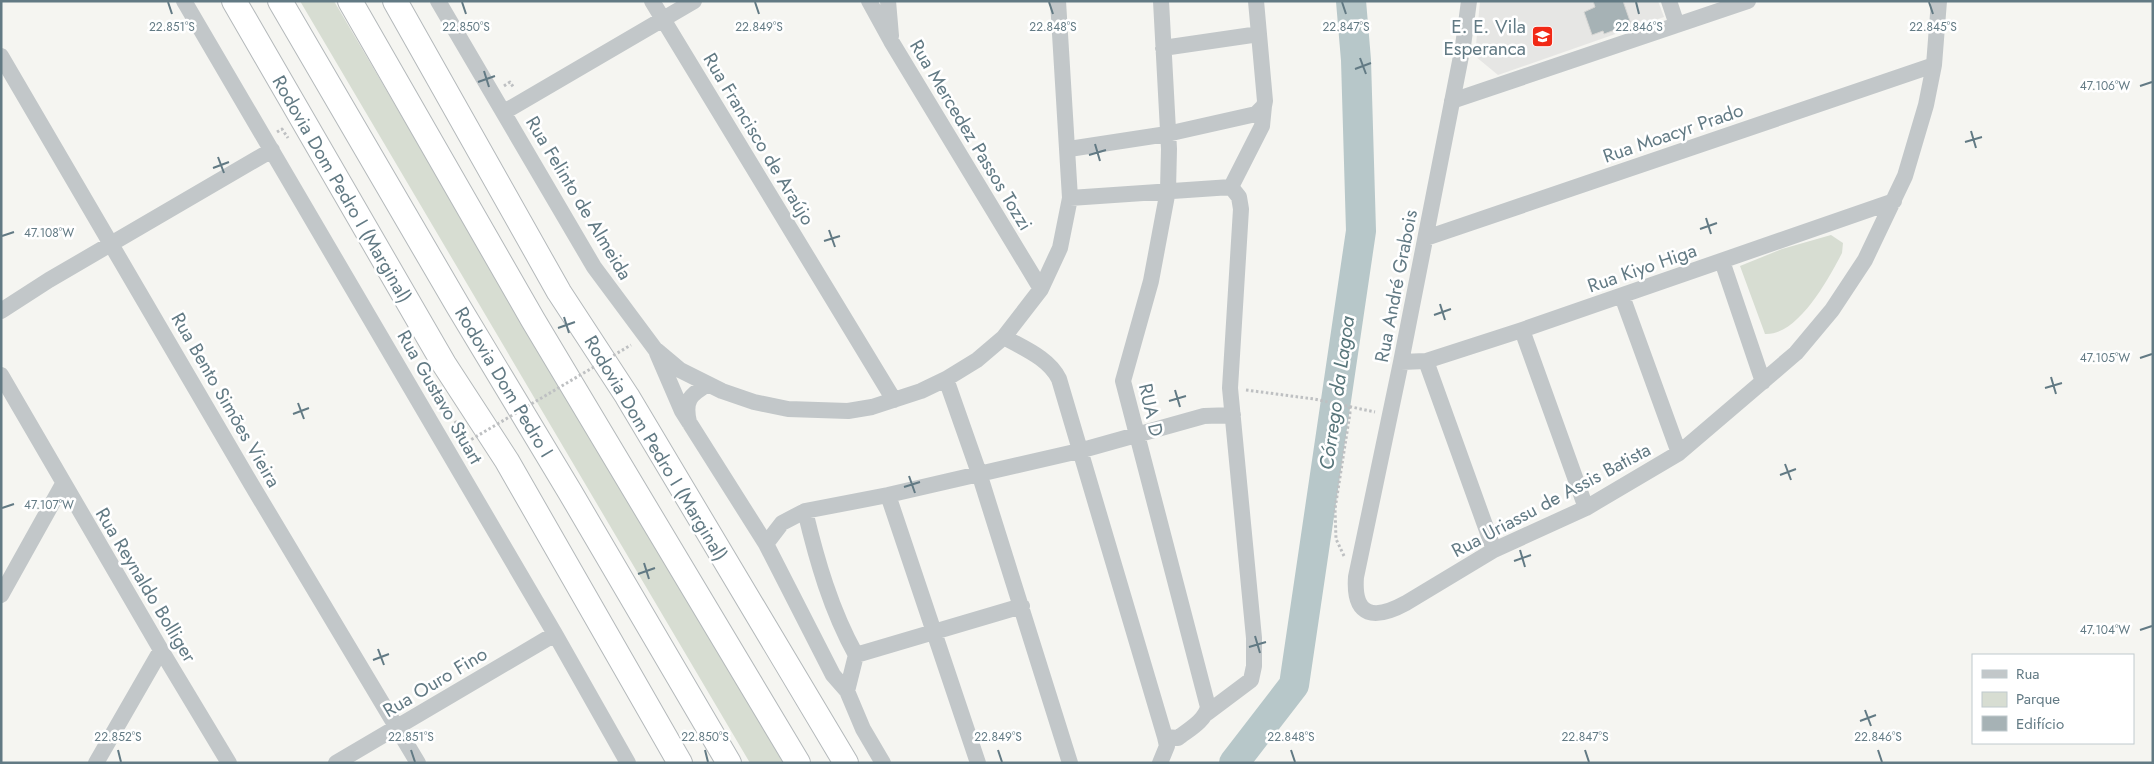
<svg xmlns="http://www.w3.org/2000/svg" width="2154" height="764" font-family="Jost,sans-serif">
  <style>
    .built { fill: #e6e6e4 }
    .green { fill: #d7ddd2 }
    .lines { fill: none; stroke-linecap: round; stroke-linejoin: round }
    .river { stroke: #b7c7c9; stroke-width: 30 }
    .building { fill: #a6b2b5; stroke: #d6d6d4 }
    .highway-casing { stroke: #b4b9bb; stroke-width: 26 }
    .path { stroke: #bec0c2; stroke-width: 3; stroke-dasharray: 2.5 2.5; stroke-linecap: butt }
    .minor { stroke: #c2c7c9; stroke-width: 16 }
    .highway { stroke: #fff; stroke-width: 24 }
    .path-bridge { stroke: #bec0c2; stroke-width: 3; stroke-dasharray: 2.5 2.5; stroke-linecap: butt }
    .ticks { fill: none; stroke: #627a84; stroke-width: 2 }
    .labels { text-anchor: middle; dominant-baseline: central; stroke-width: 5; stroke-linejoin: round; paint-order: stroke }
    .poi-label { font-size: 19px; fill: #627a84; stroke: #fff; text-anchor: end }
    .street-label { font-size: 19px; fill: #627a84; stroke: #fff }
    .water-label { font-size: 20px; font-style: italic; fill: #58767b; stroke: #fff }
    .ticks-label { font-size: 12px; text-anchor: middle; fill: #627a84; stroke: #fff; stroke-width: 5; stroke-linejoin: round; paint-order: stroke }
  </style>
  <rect width="100%" height="100%" fill="#f5f5f1"/>
  <path class="built" d="M1480,1H1658L1664,17L1498,75L1475,56Z"/>
  <path class="green" d="M300,1H334L604,461L784,763H750Z
    M1831,235L1843,243L1842,253C1829,278 1798,336 1765,334L1740,266L1782,249Z"/>
  <g class="lines">
    <path class="river" d="M1234,763L1294,685L1361,231L1356,60L1351,1"/>
  </g>
  <path class="building" d="M1593,1H1623L1631,24L1604,34L1603,31L1592,35L1584,12L1595,7Z"/>
  <g class="lines">
    <defs>
      <path id="highway" d="M234,1L444,364L507,461L680,763
        M280,1L458,306L570,492L729,763
        M350,1L533,320L798,763
        M395,1L559,292L627,396L846,763"/>
    </defs>
    <use href="#highway" class="highway-casing"/>
    <path class="path" d="M504,86L510,82L514,88
      M277,132L282,129L288,138
      M1246,390L1314,399L1375,412
      M455,421L467,442
      M1344,556L1336,539L1335,509L1350,413L1349,405"/>
    <path class="minor" d="M184,1L555,634L628,763
      M438,1L594,267L655,349L680,370L722,391L754,402L788,409L848,411L872,407L921,391L946,379L977,360L1004,337L1041,289L1060,248L1070,198L1058,1
      M652,1L894,400
      M869,1L891,41L1041,289
      M888,1L891,36
      M1161,1L1169,149L1168,190L1151,281L1123,381L1208,707C1205,721 1188,730 1178,738L1165,737
      M1469,1L1463,46L1401,362L1356,577C1353,618 1375,620 1406,603L1494,550L1586,508L1679,453L1796,353L1832,310L1865,260L1905,176L1926,105L1934,65L1939,1
      M1669,1L1677,25
      M1163,48L1259,34
      M1,56L250,482L418,763
      M1452,101L1748,1
      M504,112L694,1
      M1069,149L1167,134L1256,114L1264,106L1265,101L1256,1
      M1231,187L1262,126L1264,106
      M1070,198L1231,187
      M1426,238L1934,65
      M1722,261L1763,382
      M1622,296L1679,453
      M1,311L49,280L272,150
      M1522,330L1586,508
      M1004,337C1023,348 1049,358 1059,379L1165,737L1167,746L1160,763
      M657,353L682,411L766,544L833,675L847,691L863,729L883,763
      M1426,361L1494,550
      M1401,362L1426,361L1522,330L1894,201
      M1,375L161,650L229,763
      M946,379L979,473L1070,763
      M689,422C684,400 690,395 708,384
      M888,495L978,763
      M805,511C817,561 831,610 856,655L847,691
      M766,544L782,523L805,511L888,495L1079,451L1204,416L1233,415
      M1,595L63,484
      M856,655L1022,606
      M1207,713L1251,680L1254,666V638L1230,388L1241,209L1239,197L1231,187
      M96,763L161,650
      M336,763L555,634"/>
    <use href="#highway" class="highway"/>
    <path class="path-bridge" d="M467,442L631,345"/>
  </g>
  <path class="ticks" d="M168,2L172,14M462,2L466,14M755,2L759,14M1049,2L1053,14M1342,2L1346,14M1636,2L1639,14M1929,2L1933,14M1360,58L1366,74M1355,69L1371,63M484,71L489,87M478,82L495,76M2140,86L2152,82M1971,131L1976,148M1965,142L1982,137M1095,144L1100,161M1089,155L1106,150M218,157L224,173M213,168L229,162M1706,218L1711,234M1700,229L1717,223M829,230L835,247M2,236L14,232M824,241L840,236M1440,304L1445,320M1434,315L1451,309M564,317L569,333M558,328L575,322M2140,358L2152,354M2051,377L2056,394M2045,388L2062,383M1175,390L1180,407M1169,401L1186,396M298,403L304,419M293,414L309,408M1785,464L1791,480M1780,475L1796,469M909,476L915,493M904,487L920,482M2,508L14,504M1520,550L1525,567M1514,561L1531,555M644,563L649,579M638,574L655,568M2140,630L2152,626M1255,636L1260,653M1249,647L1266,642M378,649L384,665M373,660L389,654M1865,710L1871,726M1860,721L1876,715M118,750L121,762M411,750L415,762M705,750L708,762M998,750L1002,762M1291,750L1295,762M1585,750L1589,762M1878,750L1882,762"/>
  <defs>
    <symbol id="school-square" viewBox="-11 -11 22 22"><rect x="-9" y="-9" width="18" height="18" rx="4" fill="#f12916" stroke="#fff"/><path d="M0-5L7-2L0 1L-7-2ZM-4 1L0 2.5L4 1V4Q0 6-4 4Z" fill="#fff"/></symbol>
  </defs>
  <g fill-rule="evenodd">
    <use href="#school-square" x="1530" y="24" width="25" height="25"/>
  </g>
  <g class="labels">
    <g class="poi-label">
      <text x="1526" y="26">E. E. Vila<tspan x="1526" dy="22">Esperanca</tspan></text>
    </g>
    <g class="street-label">
      <text transform="translate(1673 133) rotate(-19)">Rua Moacyr Prado</text>
      <text transform="translate(971 135) rotate(59)">Rua Mercedez Passos Tozzi</text>
      <text transform="translate(759 139) rotate(59)">Rua Francisco de Araújo</text>
      <text transform="translate(342 189) rotate(60)">Rodovia Dom Pedro I (Marginal)</text>
      <text transform="translate(579 198) rotate(59)">Rua Felinto de Almeida</text>
      <text transform="translate(1642 268) rotate(-19)">Rua Kiyo Higa</text>
      <text transform="translate(1396 286) rotate(-79)">Rua André Grabois</text>
      <text transform="translate(504 382) rotate(59)">Rodovia Dom Pedro I</text>
      <text transform="translate(440 397) rotate(60)">Rua Gustavo Stuart</text>
      <text transform="translate(226 400) rotate(60)">Rua Bento Simões Vieira</text>
      <text transform="translate(1151 410) rotate(77)">RUA D</text>
      <text transform="translate(656 448) rotate(59)">Rodovia Dom Pedro I (Marginal)</text>
      <text transform="translate(1551 500) rotate(-28)">Rua Uriassu de Assis Batista</text>
      <text transform="translate(146 585) rotate(59)">Rua Reynaldo Bolliger</text>
      <text transform="translate(435 682) rotate(-31)">Rua Ouro Fino</text>
    </g>
    <g class="water-label">
      <text transform="translate(1337 393) rotate(-82)">Córrego da Lagoa</text>
    </g>
  </g>
  <g class="ticks-label">
    <text x="172" y="31">22.851°S</text>
    <text x="466" y="31">22.850°S</text>
    <text x="759" y="31">22.849°S</text>
    <text x="1053" y="31">22.848°S</text>
    <text x="1346" y="31">22.847°S</text>
    <text x="1639" y="31">22.846°S</text>
    <text x="1933" y="31">22.845°S</text>
    <text x="2105" y="90">47.106°W</text>
    <text x="49" y="237">47.108°W</text>
    <text x="2105" y="362">47.105°W</text>
    <text x="49" y="509">47.107°W</text>
    <text x="2105" y="634">47.104°W</text>
    <text x="118" y="741">22.852°S</text>
    <text x="411" y="741">22.851°S</text>
    <text x="705" y="741">22.850°S</text>
    <text x="998" y="741">22.849°S</text>
    <text x="1291" y="741">22.848°S</text>
    <text x="1585" y="741">22.847°S</text>
    <text x="1878" y="741">22.846°S</text>
  </g>
  <rect width="2154" height="764" fill="none" stroke="#627a84" stroke-width="5"/>
  <rect x="1972" y="654" width="162" height="90" fill="#ffffff" stroke="#c0cace"/>
  <rect x="1982" y="670" width="25" height="8" fill="#c2c7c9" stroke="#c0cace"/>
  <text x="2016" y="679" font-size="15" fill="#627a84">Rua</text>
  <rect x="1982" y="692" width="25" height="15" fill="#d7ddd2" stroke="#c0cace"/>
  <text x="2016" y="704" font-size="15" fill="#627a84">Parque</text>
  <rect x="1982" y="716" width="25" height="15" fill="#a6b2b5" stroke="#c0cace"/>
  <text x="2016" y="729" font-size="15" fill="#627a84">Edifício</text>
</svg>
